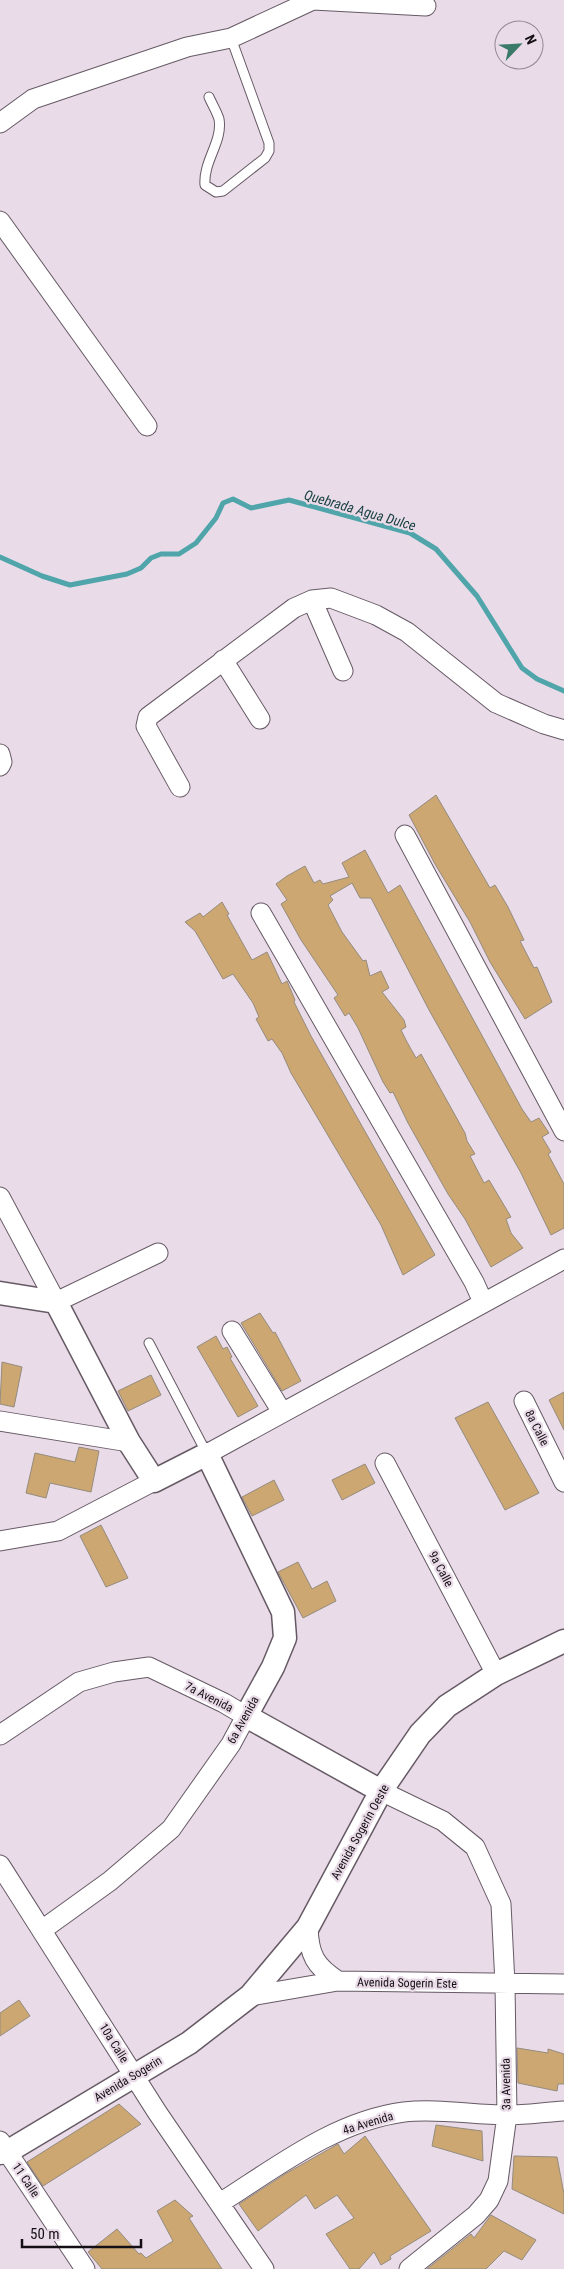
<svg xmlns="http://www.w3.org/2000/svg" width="564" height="2269" font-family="'Roboto Condensed',sans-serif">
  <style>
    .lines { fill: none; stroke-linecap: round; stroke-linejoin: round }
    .stream { stroke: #4fa5aa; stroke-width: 5 }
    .building { fill: #cca771; stroke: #958b7e }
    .service-casing { stroke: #665a65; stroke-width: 11 }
    .minor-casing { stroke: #665a65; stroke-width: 21 }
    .tertiary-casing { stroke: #665a65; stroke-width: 25 }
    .service { stroke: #fff; stroke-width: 9 }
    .minor { stroke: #fff; stroke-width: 19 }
    .tertiary { stroke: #fff; stroke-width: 22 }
    .labels { text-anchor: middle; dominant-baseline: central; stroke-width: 4.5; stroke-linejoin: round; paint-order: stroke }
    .street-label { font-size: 12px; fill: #140f14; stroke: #e9dbe8 }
    .water-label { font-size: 14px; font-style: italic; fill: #194144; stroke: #e9dbe8 }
  </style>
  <rect width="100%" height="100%" fill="#e9dbe8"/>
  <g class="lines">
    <path class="stream" d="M0,557L42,576L70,585L127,574L141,568L151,558L161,554H179L196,543L216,518L223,503L233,499L251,508L289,500L410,533L436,549L477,596L522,668L537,679L564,691"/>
  </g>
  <path class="building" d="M436,795L490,888L495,885L508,907L524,940L520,941L534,968L537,967L552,1002L525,1019L490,962L470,922L435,864L409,815Z
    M365,850L388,893L400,885L522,1109L531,1122L539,1118L549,1133L542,1137L551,1152L548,1154L564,1184V1228L551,1235L521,1173L429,1010L371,898H360L352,883L330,896L333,900L328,905L342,932L363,961L366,960L370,976L381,971L389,988L382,992L404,1020L406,1027L401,1030L407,1042L416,1058L421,1054L465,1133L467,1141L475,1154L470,1156L484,1183L489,1180L511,1217L506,1219L511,1233L523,1248L491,1267L465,1219L448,1194L408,1123L393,1092L390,1093L383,1082L358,1028L349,1013L345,1016L334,998L338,995L301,940L281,904L287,900L276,884L287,876L305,866L314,883L320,880L323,884L349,877L342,863Z
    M222,902L229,914L227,915L252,960L267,952L282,984L287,981L295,1000L294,1002L311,1036L435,1255L403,1275L381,1225L291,1073L282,1053L272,1039L268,1041L256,1019L259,1017L253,1003L233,974L223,979L195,931L185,922L200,913L203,917Z
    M260,1313L273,1333L275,1332L301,1381L282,1391L241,1323Z
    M216,1336L223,1349L227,1347L232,1357L230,1358L258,1406L238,1417L197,1347Z
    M2,1362L22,1367L14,1407L0,1404Z
    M151,1375L161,1395L128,1411L118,1391Z
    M564,1392V1430L549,1400Z
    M488,1402L539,1493L505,1510L455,1418Z
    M79,1447L99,1451L91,1492L50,1483L46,1498L26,1493L35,1453L75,1462Z
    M365,1464L375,1483L342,1500L332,1480Z
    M274,1480L284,1500L252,1516L242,1497Z
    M101,1525L128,1578L106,1587L80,1536Z
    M298,1562L312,1589L327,1581L336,1601L303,1618L278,1572Z
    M19,2000L30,2016L0,2036V2013Z
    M517,2048L548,2053V2049L564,2054V2084H558L557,2091L518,2083Z
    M119,2104L141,2124L43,2186L27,2162Z
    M436,2125L482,2131L483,2161L432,2146Z
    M365,2136L431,2231L390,2256L391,2259L381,2265L374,2252L359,2269H350L326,2234L354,2218L337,2195L315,2209L306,2195L258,2231L239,2204L285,2174L338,2144L344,2154Z
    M514,2156L557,2157L564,2194V2214L512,2189Z
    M175,2200L193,2216L189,2218L222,2269H102L88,2252L117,2229L139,2254L141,2253L146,2258L173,2241L157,2211Z
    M491,2215L536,2240L522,2260L504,2251L486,2269H427L471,2234L474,2238Z"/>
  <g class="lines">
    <defs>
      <path id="service" d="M209,97C212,104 217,112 219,119C223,142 203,161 205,185L216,192L223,191L265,158L269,151V143L231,38
        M149,1343L207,1454"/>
      <path id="minor" d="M0,123L33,99L187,47L231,38L313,0L426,6
        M0,221L147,426
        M312,600L343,671
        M223,660L260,719
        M0,754L2,762L0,766
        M180,787L146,726L148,717L294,608L312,600L331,598L376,615L407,632L496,703L544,724L564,730
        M405,835L564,1131
        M261,913L474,1282L483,1302
        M0,1197L56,1302L158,1253
        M232,1331L282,1412
        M524,1401L564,1482
        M0,1421L129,1442
        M207,1454L564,1259
        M385,1463L496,1674
        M0,1541L58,1531L154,1481
        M0,1735L79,1682L114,1672L149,1667L224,1703L246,1716L231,1744L171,1829L110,1881L42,1930
        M381,1791L443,1821L475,1847L501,1904L505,1984L507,2115L498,2181L489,2200L476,2215L409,2269
        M0,1865L157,2112L264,2269
        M308,1927C309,1955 315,1966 338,1981
        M250,1996L338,1981L564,1984
        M0,2141L85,2269
        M220,2203C277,2167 335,2121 404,2112C438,2108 473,2115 507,2115C526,2115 545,2112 564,2111"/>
      <path id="tertiary" d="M0,1293L56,1302L129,1442L154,1481L207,1454L283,1612L285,1638L273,1667L246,1716L381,1791
        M0,2153L7,2152L189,2043L250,1996L308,1927L381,1791L420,1734L447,1706L496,1674L564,1641"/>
    </defs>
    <use href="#service" class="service-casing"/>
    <use href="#minor" class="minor-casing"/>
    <use href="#tertiary" class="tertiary-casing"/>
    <use href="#service" class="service"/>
    <use href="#minor" class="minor"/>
    <use href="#tertiary" class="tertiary"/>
  </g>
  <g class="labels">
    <g class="street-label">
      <text transform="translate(537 1428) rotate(63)">8a Calle</text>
      <text transform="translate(441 1569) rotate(62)">9a Calle</text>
      <text transform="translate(209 1697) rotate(27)">7a Avenida</text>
      <text transform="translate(243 1720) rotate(-61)">6a Avenida</text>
      <text transform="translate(360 1832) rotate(-61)">Avenida Sogerin Oeste</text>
      <text transform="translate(407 1983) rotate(1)">Avenida Sogerin Este</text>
      <text transform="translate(114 2043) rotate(58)">10a Calle</text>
      <text transform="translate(128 2079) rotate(-31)">Avenida Sogerin</text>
      <text transform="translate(506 2084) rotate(-91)">3a Avenida</text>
      <text transform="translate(368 2123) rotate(-17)">4a Avenida</text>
      <text transform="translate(26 2180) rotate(56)">11 Calle</text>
    </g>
    <g class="water-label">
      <text transform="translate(360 510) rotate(16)">Quebrada Agua Dulce</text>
    </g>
  </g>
  <g transform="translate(519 45) rotate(65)"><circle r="24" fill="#e9dbe8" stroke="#948993"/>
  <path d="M0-4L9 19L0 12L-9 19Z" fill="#3a7a68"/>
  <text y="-8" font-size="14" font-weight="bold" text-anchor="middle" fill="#140f14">N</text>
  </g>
  <path d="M22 2239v8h119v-8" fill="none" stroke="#140f14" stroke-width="2.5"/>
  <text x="30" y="2239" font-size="15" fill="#140f14" stroke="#e9dbe8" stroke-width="4" paint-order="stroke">50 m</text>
</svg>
